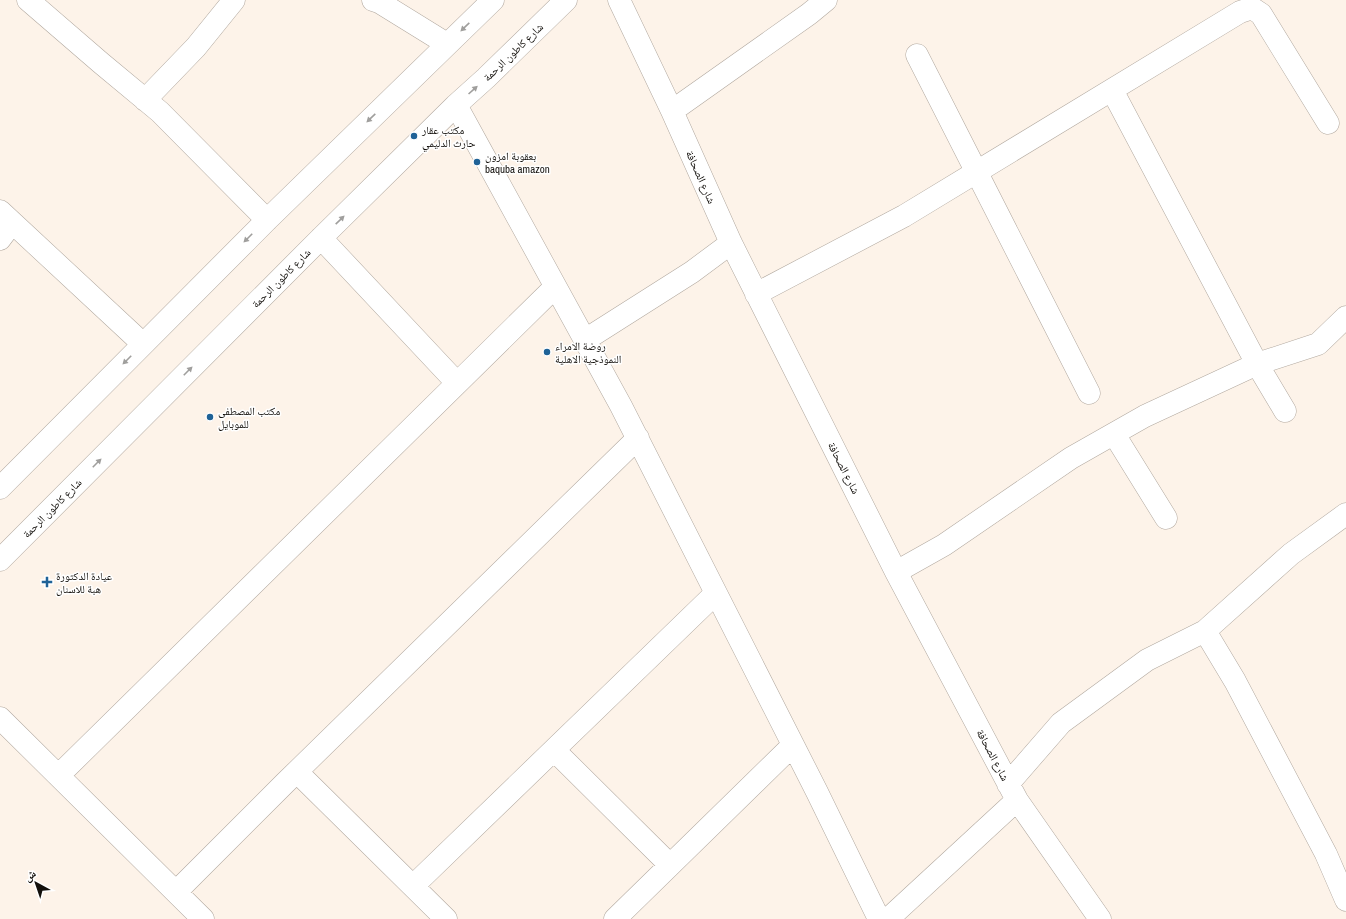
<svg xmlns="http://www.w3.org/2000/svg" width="1346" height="919" font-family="'Archivo Narrow','Noto Naskh Arabic',sans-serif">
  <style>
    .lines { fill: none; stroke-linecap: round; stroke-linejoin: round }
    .minor-casing { stroke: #b1a89f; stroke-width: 23 }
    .minor { stroke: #fff; stroke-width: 22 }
    .oneway { fill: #a09f9d }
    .poi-dot { fill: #1f6297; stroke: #fff; stroke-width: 1.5 }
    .labels { text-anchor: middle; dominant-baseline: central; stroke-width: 3; stroke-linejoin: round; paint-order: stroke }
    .street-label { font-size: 11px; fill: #120f0b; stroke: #fff }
    .poi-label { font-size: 11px; fill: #120f0b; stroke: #fff; text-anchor: start }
  </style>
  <rect width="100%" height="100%" fill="#fdf3e9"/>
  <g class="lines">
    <defs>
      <path id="minor" d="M28,0L101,63L160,112L267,220
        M373,0L379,2L447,44
        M619,0L672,111L731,243L896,572L1017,800L1100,919
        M917,55L1089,393
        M1112,90L1257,364L1285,411
        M145,100L196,47L234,0
        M456,105L621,406L817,792L879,919
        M672,111L809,14L826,0
        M0,211L143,344
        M321,238L457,383
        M0,239L12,223
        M756,294L904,216L1240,12L1252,8L1261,14L1328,123
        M585,340L692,272L731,243
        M1114,434L1166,518
        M0,488L267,220L493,0
        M0,560L321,238L456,105L486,78L566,0
        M896,572L944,545L1071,458L1145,416L1257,364L1318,344L1346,317
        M1205,631L1235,681L1326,854L1346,900
        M0,718L203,919
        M554,750L670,865
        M297,772L446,919
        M59,775L555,287
        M1008,784L1061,723L1147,660L1205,631L1291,554L1346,514
        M413,886L716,593
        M176,892L285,783L638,438
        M615,919L793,745
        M888,919L1017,800"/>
    </defs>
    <use href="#minor" class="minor-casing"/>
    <use href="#minor" class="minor"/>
  </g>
  <defs><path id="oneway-solid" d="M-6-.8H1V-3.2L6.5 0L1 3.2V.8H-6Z"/></defs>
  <g class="oneway">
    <use href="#oneway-solid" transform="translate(465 27) rotate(136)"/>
    <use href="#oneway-solid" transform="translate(473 90) rotate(-42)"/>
    <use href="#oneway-solid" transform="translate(371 118) rotate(136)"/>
    <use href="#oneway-solid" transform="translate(340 220) rotate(-44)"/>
    <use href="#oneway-solid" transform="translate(248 238) rotate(135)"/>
    <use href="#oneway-solid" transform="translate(127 360) rotate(135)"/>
    <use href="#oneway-solid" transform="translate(188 371) rotate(-45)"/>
    <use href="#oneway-solid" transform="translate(97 463) rotate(-45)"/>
  </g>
  <g class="poi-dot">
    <circle cx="414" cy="136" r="4"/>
    <circle cx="477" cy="162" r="4"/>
    <circle cx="547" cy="352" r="4"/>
    <circle cx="210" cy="417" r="4"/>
    <path d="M45 576h4v4h4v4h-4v4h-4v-4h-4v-4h4z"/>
  </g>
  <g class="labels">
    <g class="street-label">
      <text transform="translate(513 52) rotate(-44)">شارع كاطون الرحمة</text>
      <text transform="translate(701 177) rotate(66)">شارع الصحافة</text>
      <text transform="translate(281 278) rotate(-45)">شارع كاطون الرحمة</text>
      <text transform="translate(844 468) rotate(63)">شارع الصحافة</text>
      <text transform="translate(52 508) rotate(-45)">شارع كاطون الرحمة</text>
      <text transform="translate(993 755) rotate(62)">شارع الصحافة</text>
    </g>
    <g class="poi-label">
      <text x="422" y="130">مكتب عقار<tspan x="422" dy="13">حارث الدليمي</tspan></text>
      <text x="485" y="156">بعقوبة امزون<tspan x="485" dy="13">baquba amazon</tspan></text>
      <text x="555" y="346">روضة الامراء<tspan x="555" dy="13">النموذجية الاهلية</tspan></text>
      <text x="218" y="411">مكتب المصطفى<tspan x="218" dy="13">للموبايل</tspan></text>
      <text x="56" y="576">عيادة الدكتورة<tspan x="56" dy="13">هبة للاسنان</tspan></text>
    </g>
  </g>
  <g transform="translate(36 883) rotate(320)" stroke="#ffffff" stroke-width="3" paint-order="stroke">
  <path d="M0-3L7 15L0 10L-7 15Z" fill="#120f0b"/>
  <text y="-6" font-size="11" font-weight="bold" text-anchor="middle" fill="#120f0b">ش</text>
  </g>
</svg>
